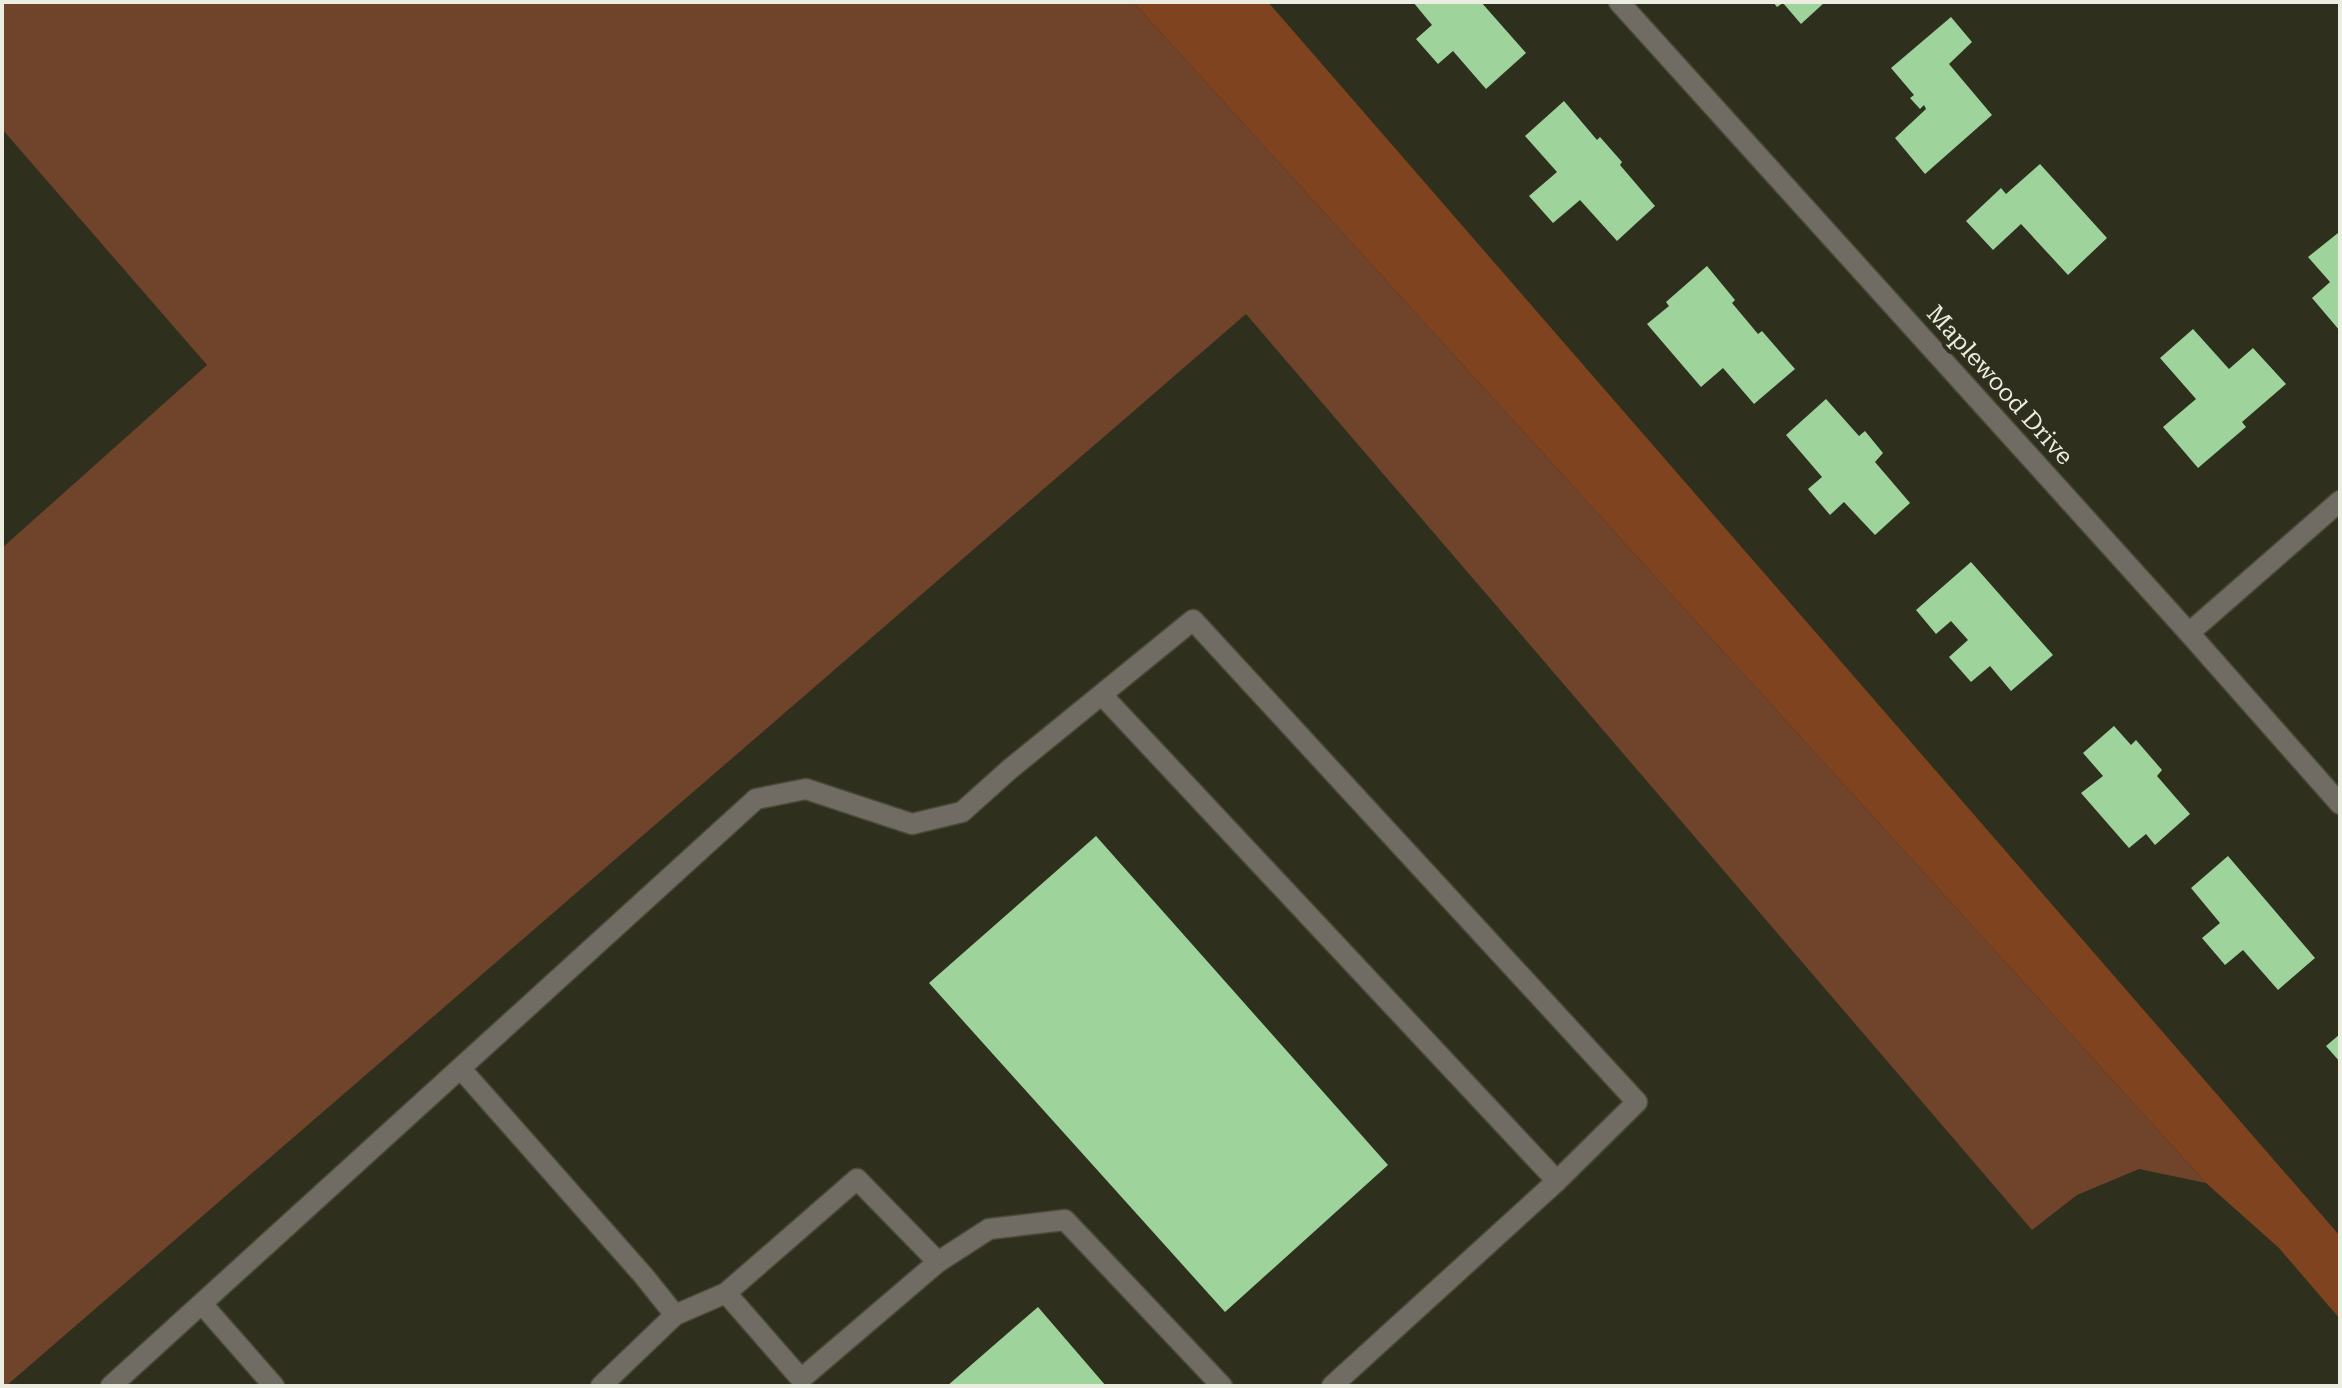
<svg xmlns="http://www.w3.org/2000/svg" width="2342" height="1388" font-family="'Roboto Serif',serif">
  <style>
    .green { fill: #70432b }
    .forest { fill: #7f4320 }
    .building { fill: #9ed39b }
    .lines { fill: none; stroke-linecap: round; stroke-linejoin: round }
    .minor-casing { stroke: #494a38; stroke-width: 23 }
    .minor { stroke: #716c63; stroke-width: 20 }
    .labels { text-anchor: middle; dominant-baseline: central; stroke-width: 8; stroke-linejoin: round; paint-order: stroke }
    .street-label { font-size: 24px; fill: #ecede1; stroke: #2e2f1c }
  </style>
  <rect width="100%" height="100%" fill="#2e2f1c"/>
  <path class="green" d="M2,2H1133L2206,1183L2139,1169L2077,1195L2032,1230L1246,314L6,1386H2V548L207,365L2,129Z"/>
  <path class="forest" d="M1133,2H1268L2340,1236V1319L2279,1248L2206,1183Z"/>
  <path class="building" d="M1413,2H1481L1526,53L1486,89L1453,51L1438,64L1416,39L1432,25Z
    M1773,2H1825L1801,24L1783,3L1777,7Z
    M1951,17L1972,42L1949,64L1992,115L1925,174L1895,138L1926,109L1924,105L1920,109L1910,98L1914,95L1891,68Z
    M1564,101L1597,140L1600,137L1622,162L1620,165L1655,206L1617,241L1580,200L1553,223L1529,196L1557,172L1525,136Z
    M2040,164L2107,238L2068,275L2021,224L1993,250L1966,221L2001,188L2006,194Z
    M2338,233L2340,235V331L2312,298L2330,282L2308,257Z
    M1707,266L1735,300L1732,303L1758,334L1762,331L1795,369L1754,404L1723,368L1701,387L1647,324L1669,306L1666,302Z
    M2193,329L2229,369L2253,348L2286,384L2242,422L2246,427L2198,468L2163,427L2196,399L2160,358Z
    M1826,399L1859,436L1865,431L1883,453L1875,462L1910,503L1875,535L1844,502L1830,515L1808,489L1822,477L1786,435Z
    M1971,562L2053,655L2011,691L1990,666L1971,682L1949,657L1968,640L1951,621L1936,634L1916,610Z
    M2114,726L2131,745L2136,740L2162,770L2157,776L2190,814L2155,845L2146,834L2129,848L2081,793L2103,776L2083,753Z
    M1096,836L1388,1165L1225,1312L929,983Z
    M2228,856L2315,958L2278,990L2243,950L2225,965L2202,938L2220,923L2191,888Z
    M2340,1034V1062L2326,1046Z
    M1038,1307L1106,1386H947Z"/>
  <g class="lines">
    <defs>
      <path id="minor" d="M1619,2L2189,633L2340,804
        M2189,633L2340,501
        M1102,695L1557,1181
        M461,1069L643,1275L675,1315L601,1386
        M726,1293L857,1179L938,1262
        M202,1304L274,1386
        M675,1315L726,1293L801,1379L938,1262L989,1229L1065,1220L1222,1386
        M111,1386L756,799L806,789L912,824L962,812L1010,769L1193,620L1637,1102L1557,1181L1332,1386"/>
    </defs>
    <use href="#minor" class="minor-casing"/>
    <use href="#minor" class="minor"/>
  </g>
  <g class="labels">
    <g class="street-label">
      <text transform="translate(2000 385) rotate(48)">Maplewood Drive</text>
    </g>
  </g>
  <rect width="2342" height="1388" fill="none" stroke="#ecede1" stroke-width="8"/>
</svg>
